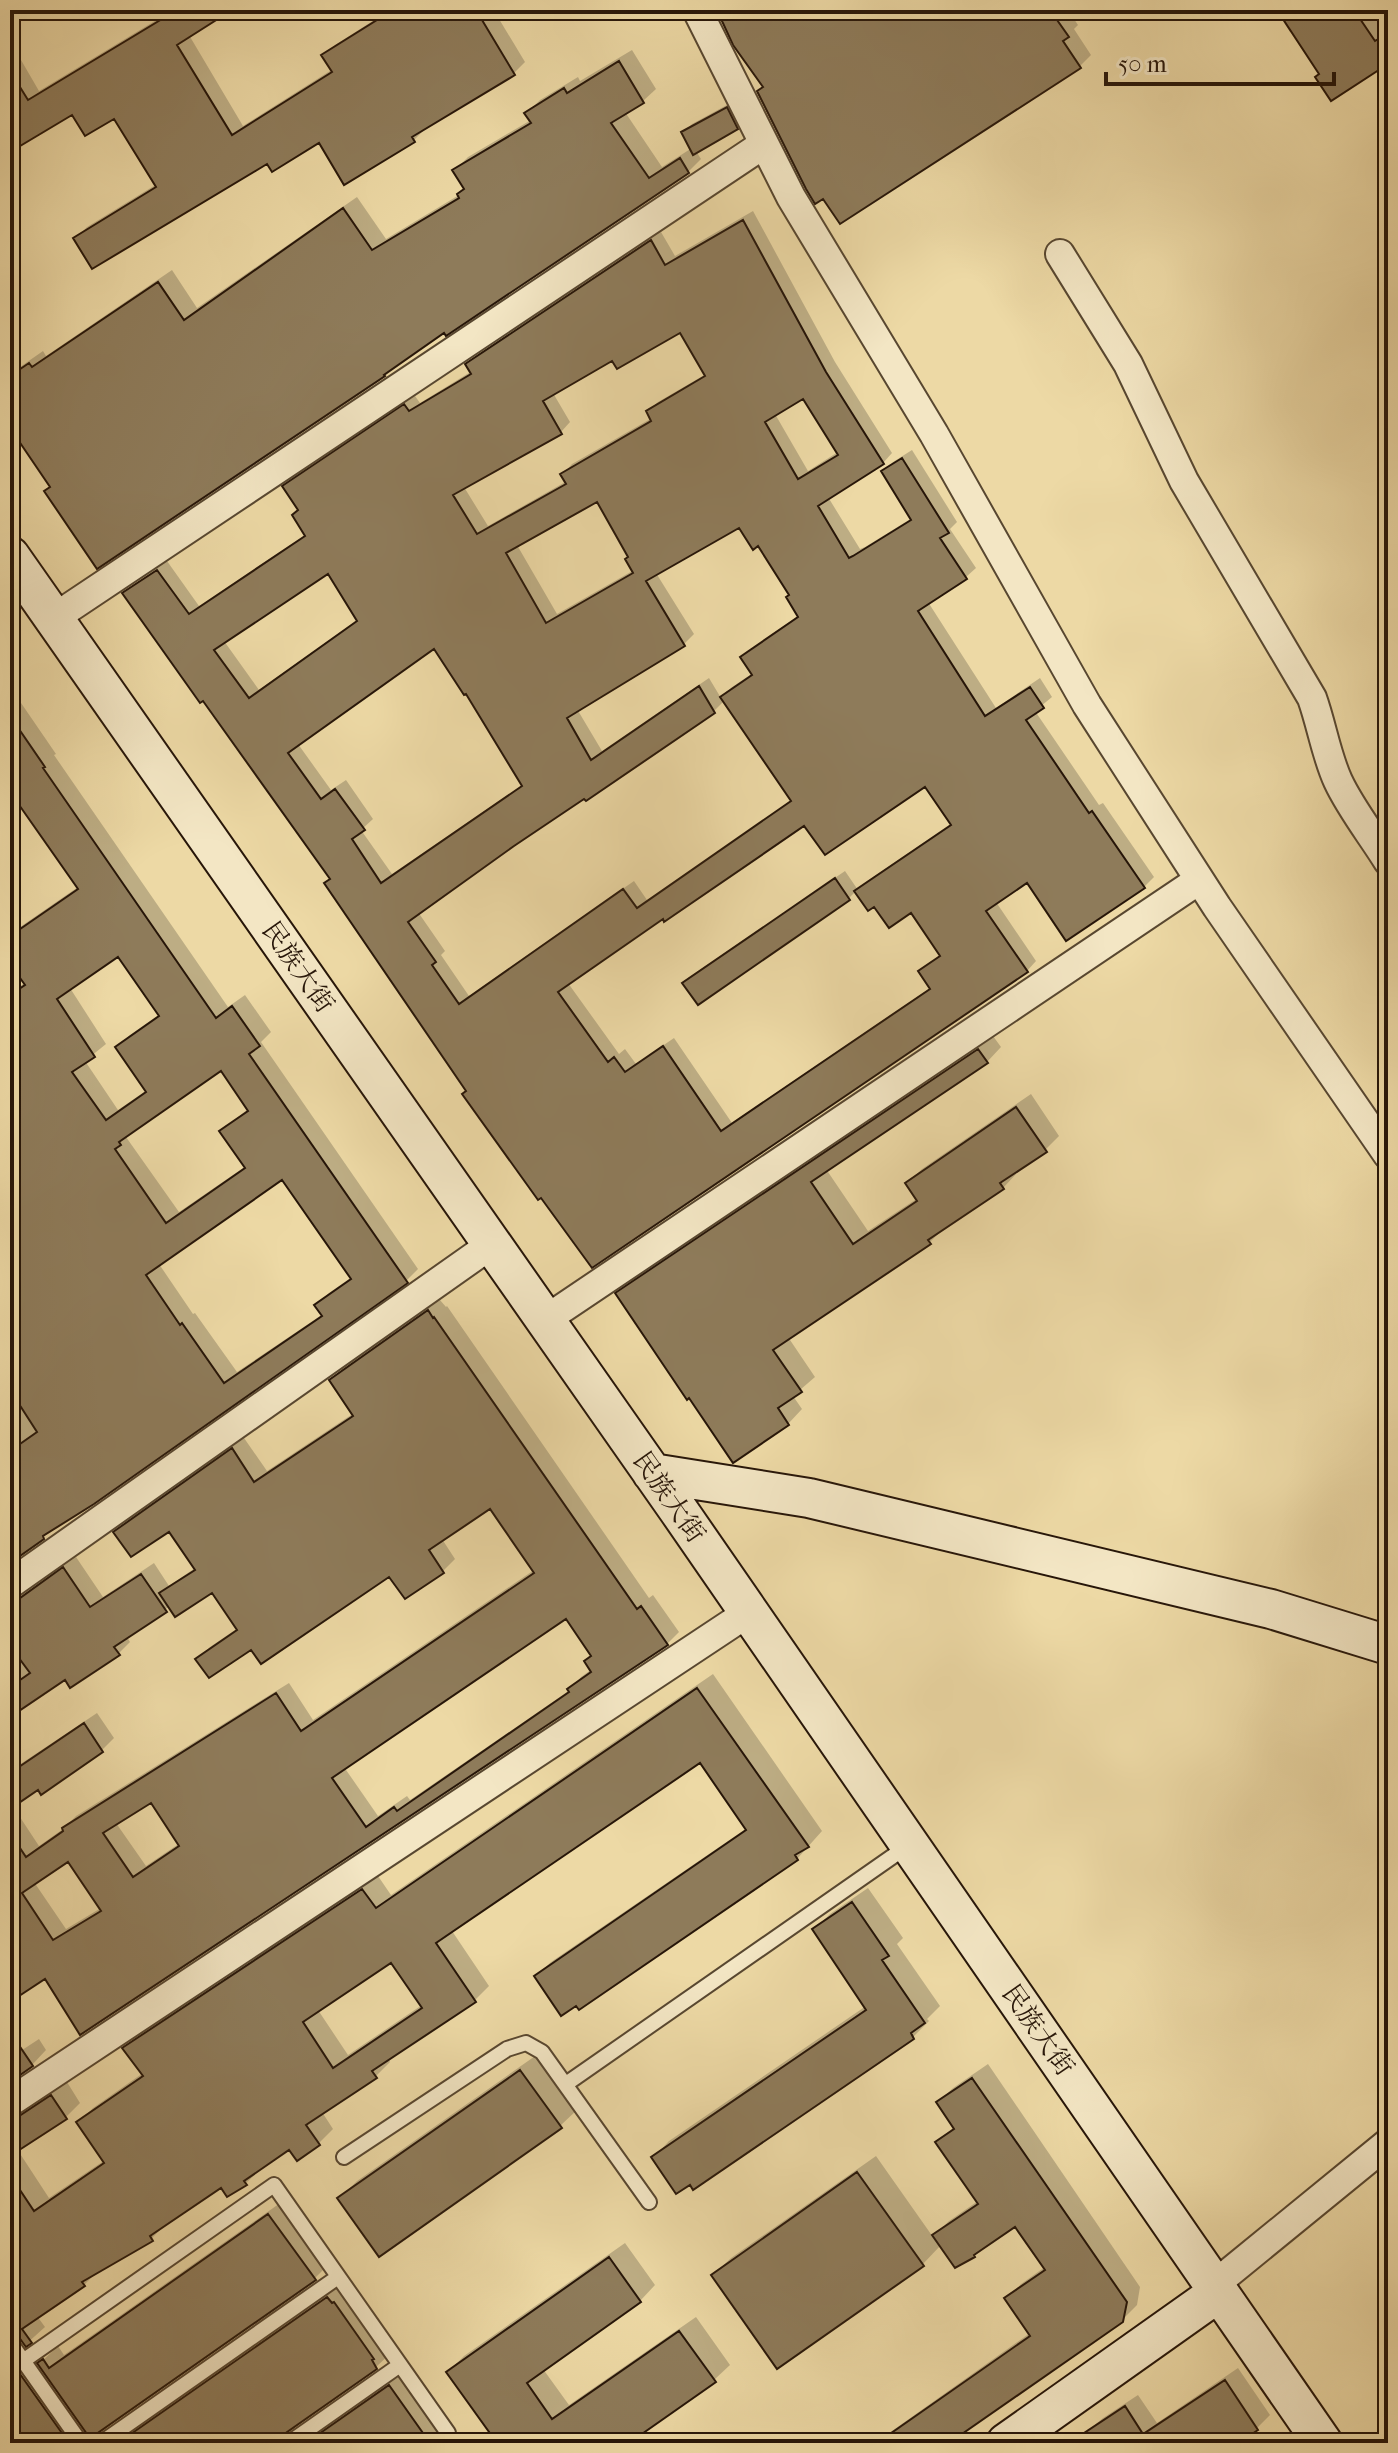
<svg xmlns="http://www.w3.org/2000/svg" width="1398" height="2453" font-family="'IM FELL French Canon','Noto Serif SC',serif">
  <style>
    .shadow { fill: #0003; fill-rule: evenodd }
    .building { fill: #8e7b5a; stroke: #271609; stroke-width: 2; fill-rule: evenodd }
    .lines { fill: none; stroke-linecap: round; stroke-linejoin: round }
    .lane-casing { stroke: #584730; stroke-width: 18 }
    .street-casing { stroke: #584730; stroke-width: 32 }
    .secondary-casing { stroke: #271609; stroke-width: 42 }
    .lane { stroke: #f3e6c4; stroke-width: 14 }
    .street { stroke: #f3e6c4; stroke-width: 28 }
    .secondary { stroke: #f3e6c4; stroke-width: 38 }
    .labels { text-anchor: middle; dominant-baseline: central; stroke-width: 8; stroke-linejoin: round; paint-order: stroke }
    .street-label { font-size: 26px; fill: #271609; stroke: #f3e6c4 }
  </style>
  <rect width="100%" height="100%" fill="#edd9a5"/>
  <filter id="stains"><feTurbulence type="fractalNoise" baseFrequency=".0025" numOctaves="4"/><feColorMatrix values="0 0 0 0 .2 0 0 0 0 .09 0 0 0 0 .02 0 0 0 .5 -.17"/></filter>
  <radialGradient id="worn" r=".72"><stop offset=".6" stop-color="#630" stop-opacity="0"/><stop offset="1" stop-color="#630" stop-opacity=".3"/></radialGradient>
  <path class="shadow" d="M173,10H228L189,35L243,126L333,69L324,56L335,45L390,10H501L496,14L525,62L514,73L424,127L425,129L414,140H319L76,238L87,227L157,184L115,116L73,112L10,147V41L39,91Z
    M614,10H632L620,18Z
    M720,10H1068L1078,25L1074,29L1091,55L1080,66L759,91L764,86Z
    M1276,10H1388V62L1321,74L1292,30L1290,32Z
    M632,50L656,89L643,101L625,112L662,167L692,148L683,133L692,124L736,100L745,119L737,128L696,151L701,159L688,172L445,330L52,486L10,425V374L43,351L46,356L172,270L197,308L357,197L386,239L459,195L466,188L455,170L468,157L531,120L527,113L540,100L578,77L580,81Z
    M753,211L835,362L892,453L883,463L828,497L860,549L865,547L912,518L883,472L893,462L912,450L957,522L950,529L976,568L966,577L928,602L996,708L1040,678L1052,697L1035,711L1099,805L1103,803L1154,877L1144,887L1028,880L996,902L1036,961L1027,971L592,1265L468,1090L332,878L203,699L124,594L134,584L167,561L199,606L307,534L300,509L284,487L294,477L415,396L420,403L472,371L467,364L477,355L661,232L675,256ZM680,330L706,374L658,402L648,411L652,418L572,464L563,474L567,481L488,526L464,487L561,432L570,422L553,393L613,358ZM804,396L838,452L808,471L775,414ZM597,499L630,556L634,570L557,614L517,545ZM740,525L759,544L791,595L799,615L753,648L743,658L753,673L732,687L721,698L709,678L602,751L577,709L684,644L694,634L656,573ZM328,571L358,620L259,690L224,641ZM435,647L467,691L524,784L392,874L361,830L373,819L346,780L331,790L298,744ZM725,700L793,800L647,900L634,881L469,996L441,955L445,951L418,912L585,796L714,711ZM925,784L952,823L866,882L858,890L845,871L693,975L685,983L698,1002L849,898L856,891L875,904L911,910L941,954L921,971L932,987L732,1123L674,1038L636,1064L625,1049L619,1054L568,983L663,917L805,824Z
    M10,693L16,702L19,700L56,754L54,755L228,1007L245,995L271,1032L261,1042L418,1269L406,1281L53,1527L43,1537L10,1561V993L26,982L10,960V934L78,887L10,789ZM118,954L160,1014L130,1035L118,1047L147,1090L118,1110L85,1061L106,1044L70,988ZM222,1069L249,1108L222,1131L246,1166L179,1212L126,1137ZM283,1178L352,1277L329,1293L317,1305L323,1314L237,1372L195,1313L193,1314L159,1264Z
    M993,1036L1001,1047L987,1062L826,1169L868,1231L918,1198L907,1183L922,1169L1031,1094L1059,1136L1045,1150L1015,1171L1017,1173L1003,1188L944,1228L930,1242L788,1337L815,1377L793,1396L802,1409L788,1424L618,1294L632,1279Z
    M440,1300L446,1307L447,1306L649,1598L653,1595L679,1632L667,1644L80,2033L46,1977L10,1999V1752L19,1765L97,1713L114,1738L102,1750L12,1805L39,1846L63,1829L76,1816L289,1683L313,1720L534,1570L490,1506L442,1539L455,1559L443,1571L405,1596L390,1574L251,1647L198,1659L210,1647L238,1628L212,1590L170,1606L127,1637L130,1642L118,1654L66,1677L10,1714V1584L26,1589L34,1586L76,1557L103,1597L154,1563L169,1586L195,1568L169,1529L116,1532L128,1520L244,1438L267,1471L354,1413L331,1380L343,1368ZM566,1616L593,1655L592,1669L581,1677L570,1690L410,1800L407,1796L378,1816L344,1767ZM151,1800L180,1843L146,1866L116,1823ZM68,1859L101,1908L66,1929L34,1882Z
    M713,1674L822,1831L797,1859L580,2008L536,1976L551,1962L747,1828L701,1760L452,1931L489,1986L474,2001L388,2058L390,2062L376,2076L322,2112L333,2129L319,2143L290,2147L261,2169L246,2183L227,2194L221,2185L166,2224L151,2239L98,2271L84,2285L37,2316L45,2327L25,2345L38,2365L58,2346L64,2355L283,2201L329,2264L314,2279L106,2425L105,2429L112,2439L123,2437L343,2284L391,2353L376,2367L294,2425L296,2435L305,2439L311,2437L404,2372L451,2443H10V2096L28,2105L67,2082L80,2103L66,2117L17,2149L49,2198L105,2160L79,2122L93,2108L143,2073L125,2048L139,2034L378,1876L391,1895ZM392,1960L422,2005L348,2055L318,2010Z
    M868,1888L903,1938L897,1944L940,2006L927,2019L929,2021L913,2037L694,2187L654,2157L669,2141L866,2006L814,1930L830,1914Z
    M39,2039L46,2050L32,2065L10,2081V2058Z
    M538,2054L578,2109L560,2126L340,2198L357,2181Z
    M988,2064L1140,2287L1137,2305L1122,2320L946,2443H875L1030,2333L1007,2299L1021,2284L1045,2267L1016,2224L941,2245L922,2265L713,2275L731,2258L876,2156L933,2237L949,2221L978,2201L937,2142L955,2126L938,2102L953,2088Z
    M625,2243L655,2285L640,2301L543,2369L569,2405L696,2317L730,2365L714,2380L626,2443H499L448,2372L464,2356Z
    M1238,2368L1270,2415L1257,2428L1235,2443H1073L1103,2418L1138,2395L1157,2423Z"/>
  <path class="building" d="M177,10H232L177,45L232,135L332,72L321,55L393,10H476L515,75L412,137L415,142L344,185L319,143L272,172L267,164L92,269L73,238L156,187L114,119L85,136L72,115L10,152V71L28,100Z
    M738,10H1050L1069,37L1063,41L1081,68L840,224L823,199L815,204L806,189L757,91L763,87L733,45L722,21Z
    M1277,10H1354L1375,41L1388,33V64L1331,101L1315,77L1319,74Z
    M619,61L644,103L611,123L649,178L680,158L689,173L446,336L444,333L384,375L385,376L97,569L44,491L50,487L10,428V376L29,363L32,367L158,282L184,320L343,208L372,250L459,198L457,194L464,189L452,170L531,123L524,113L564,88L567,93Z
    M727,107L738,129L693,155L681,132Z
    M743,220L826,372L884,464L818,506L849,558L853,556L911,520L881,471L902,458L949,533L940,538L967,579L918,611L985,716L1030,687L1044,708L1026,720L1089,813L1092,811L1145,888L1066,941L1027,883L986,911L1028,972L592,1268L541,1198L538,1200L462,1094L466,1091L324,883L330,879L203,701L200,703L122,593L157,570L189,614L305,536L292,515L298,510L282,486L404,404L409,411L471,374L465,364L651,240L665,265ZM680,333L705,376L646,411L651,421L560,474L566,484L477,534L453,495L562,434L543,401L612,361L617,369ZM803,399L838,455L798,479L765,422ZM597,502L628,557L625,559L633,573L546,623L506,553ZM739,528L753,550L758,546L789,595L786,597L798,617L740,657L752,675L720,697L791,801L637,908L623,889L459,1004L432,965L436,962L408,922L514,846L584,799L586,801L715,713L699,686L591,760L567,718L685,646L646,581ZM328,574L357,621L249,698L214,650ZM434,649L464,695L466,694L522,786L381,883L352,839L365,830L335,789L321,799L288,753ZM925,787L951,825L854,891L868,911L874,907L889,928L911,913L940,956L918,971L930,989L721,1131L663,1046L625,1072L614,1057L608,1062L558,992L663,919L664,922L804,826L825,855Z
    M10,716L45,767L43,768L216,1018L232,1006L260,1046L249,1054L408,1283L94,1504L43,1536L44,1539L10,1563V1451L37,1432L10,1390V995L25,985L10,964V936L78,889L10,792ZM118,957L159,1016L115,1047L146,1092L106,1120L72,1072L95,1057L57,999ZM221,1071L248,1111L219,1131L245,1168L166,1223L115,1149L121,1145L119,1142ZM282,1180L351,1279L314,1305L322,1316L224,1383L182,1323L180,1325L146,1275Z
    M835,878L850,900L698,1005L682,983Z
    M978,1049L988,1063L811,1182L853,1244L917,1201L905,1183L1016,1107L1047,1152L1000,1183L1004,1189L928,1240L931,1244L773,1350L802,1392L778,1408L789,1425L733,1463L689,1398L687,1400L615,1293Z
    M428,1310L433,1318L434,1317L637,1609L641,1606L668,1645L80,2035L45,1979L10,2002V1833L26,1857L63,1831L62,1828L276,1693L301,1731L534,1573L490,1509L429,1550L444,1573L405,1599L389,1577L261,1664L251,1650L209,1678L195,1659L237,1630L212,1593L175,1617L159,1593L195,1570L169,1532L131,1557L113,1532L232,1448L254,1482L353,1416L329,1380ZM566,1619L591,1656L584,1661L591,1672L567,1689L569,1692L397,1811L394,1807L366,1827L332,1778ZM151,1803L179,1846L133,1877L103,1833ZM68,1862L101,1911L53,1940L22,1893Z
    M63,1567L90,1607L141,1574L167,1612L114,1647L120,1655L70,1688L65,1680L10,1717V1687L30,1673L10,1646V1601L20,1598Z
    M697,1688L809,1847L795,1855L798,1860L579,2010L576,2006L561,2016L534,1976L746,1830L700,1763L436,1943L476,2002L372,2071L377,2078L306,2125L320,2145L297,2161L289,2150L244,2181L247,2185L227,2197L221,2188L150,2236L153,2241L82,2282L85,2286L22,2329L32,2343L26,2347L18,2336L10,2332V2175L34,2211L104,2163L76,2122L143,2076L122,2048L362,1889L376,1908ZM391,1963L422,2008L333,2068L303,2022Z
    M84,1723L103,1752L41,1795L38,1790L10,1809V1773Z
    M852,1902L889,1956L882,1960L925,2023L911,2033L914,2039L693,2190L690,2185L676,2194L651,2157L866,2010L812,1929Z
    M10,2032L33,2066L10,2082Z
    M520,2070L562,2128L379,2257L337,2198Z
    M972,2078L1127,2302L1123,2322L949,2443H877L1030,2336L1004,2298L1045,2270L1015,2227L974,2255L975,2257L955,2268L932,2235L978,2204L935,2142L954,2129L936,2102Z
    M51,2095L67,2119L10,2156V2119L19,2116Z
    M857,2172L924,2266L777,2369L711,2275Z
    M268,2214L316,2280L95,2435L91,2443L89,2437L37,2363L43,2359L49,2368Z
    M609,2257L641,2302L527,2383L552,2419L679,2331L716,2382L629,2443H497L446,2372Z
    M327,2297L332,2303L334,2302L374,2359L372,2360L377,2369L283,2435L279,2443H118Z
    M10,2359L15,2367L69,2443H10Z
    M1225,2380L1258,2430L1238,2443H1069L1125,2406L1143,2434Z
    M389,2385L430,2443H306Z"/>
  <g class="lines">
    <defs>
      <path id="lane" d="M566,2084L909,1845
        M344,2157L507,2049L526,2043L542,2052L649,2202
        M10,2342L81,2443
        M23,2361L274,2185L448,2433
        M101,2443L338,2277
        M289,2443L400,2365"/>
      <path id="street" d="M697,10L791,197L934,434L1087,705L1217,907L1388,1155
        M1060,254L1128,364L1184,481L1312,698C1322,726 1326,755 1338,781C1351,809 1372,835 1388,861
        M54,618L764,144
        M545,1320L1199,880
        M10,1584L492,1244
        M10,2102L749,1612
        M1214,2285L1388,2143"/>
      <path id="secondary" d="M10,556L679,1511L1323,2443
        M652,1473L809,1498L1271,1609L1388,1645
        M1006,2443L1219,2292"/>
    </defs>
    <use href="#lane" class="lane-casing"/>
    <use href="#street" class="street-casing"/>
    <use href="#secondary" class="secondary-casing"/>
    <use href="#lane" class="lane"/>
    <use href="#street" class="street"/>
    <use href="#secondary" class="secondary"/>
  </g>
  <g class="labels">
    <g class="street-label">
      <text transform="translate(298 967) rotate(55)">民族大街</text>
      <text transform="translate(669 1497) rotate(55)">民族大街</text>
      <text transform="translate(1038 2030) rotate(55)">民族大街</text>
    </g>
  </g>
  <rect width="1398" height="2453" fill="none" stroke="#edd9a5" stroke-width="40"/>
  <rect x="12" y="12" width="1374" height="2429" fill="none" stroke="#271609" stroke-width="4"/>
  <rect x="20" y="20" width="1358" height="2413" fill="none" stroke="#271609" stroke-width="2"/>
  <path d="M1106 72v12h228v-12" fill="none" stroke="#271609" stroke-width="4"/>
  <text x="1118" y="72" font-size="24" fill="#271609" stroke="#f3e6c4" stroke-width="6" paint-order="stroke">50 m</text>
  <rect width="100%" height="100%" filter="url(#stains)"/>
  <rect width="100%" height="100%" fill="url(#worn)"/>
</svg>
